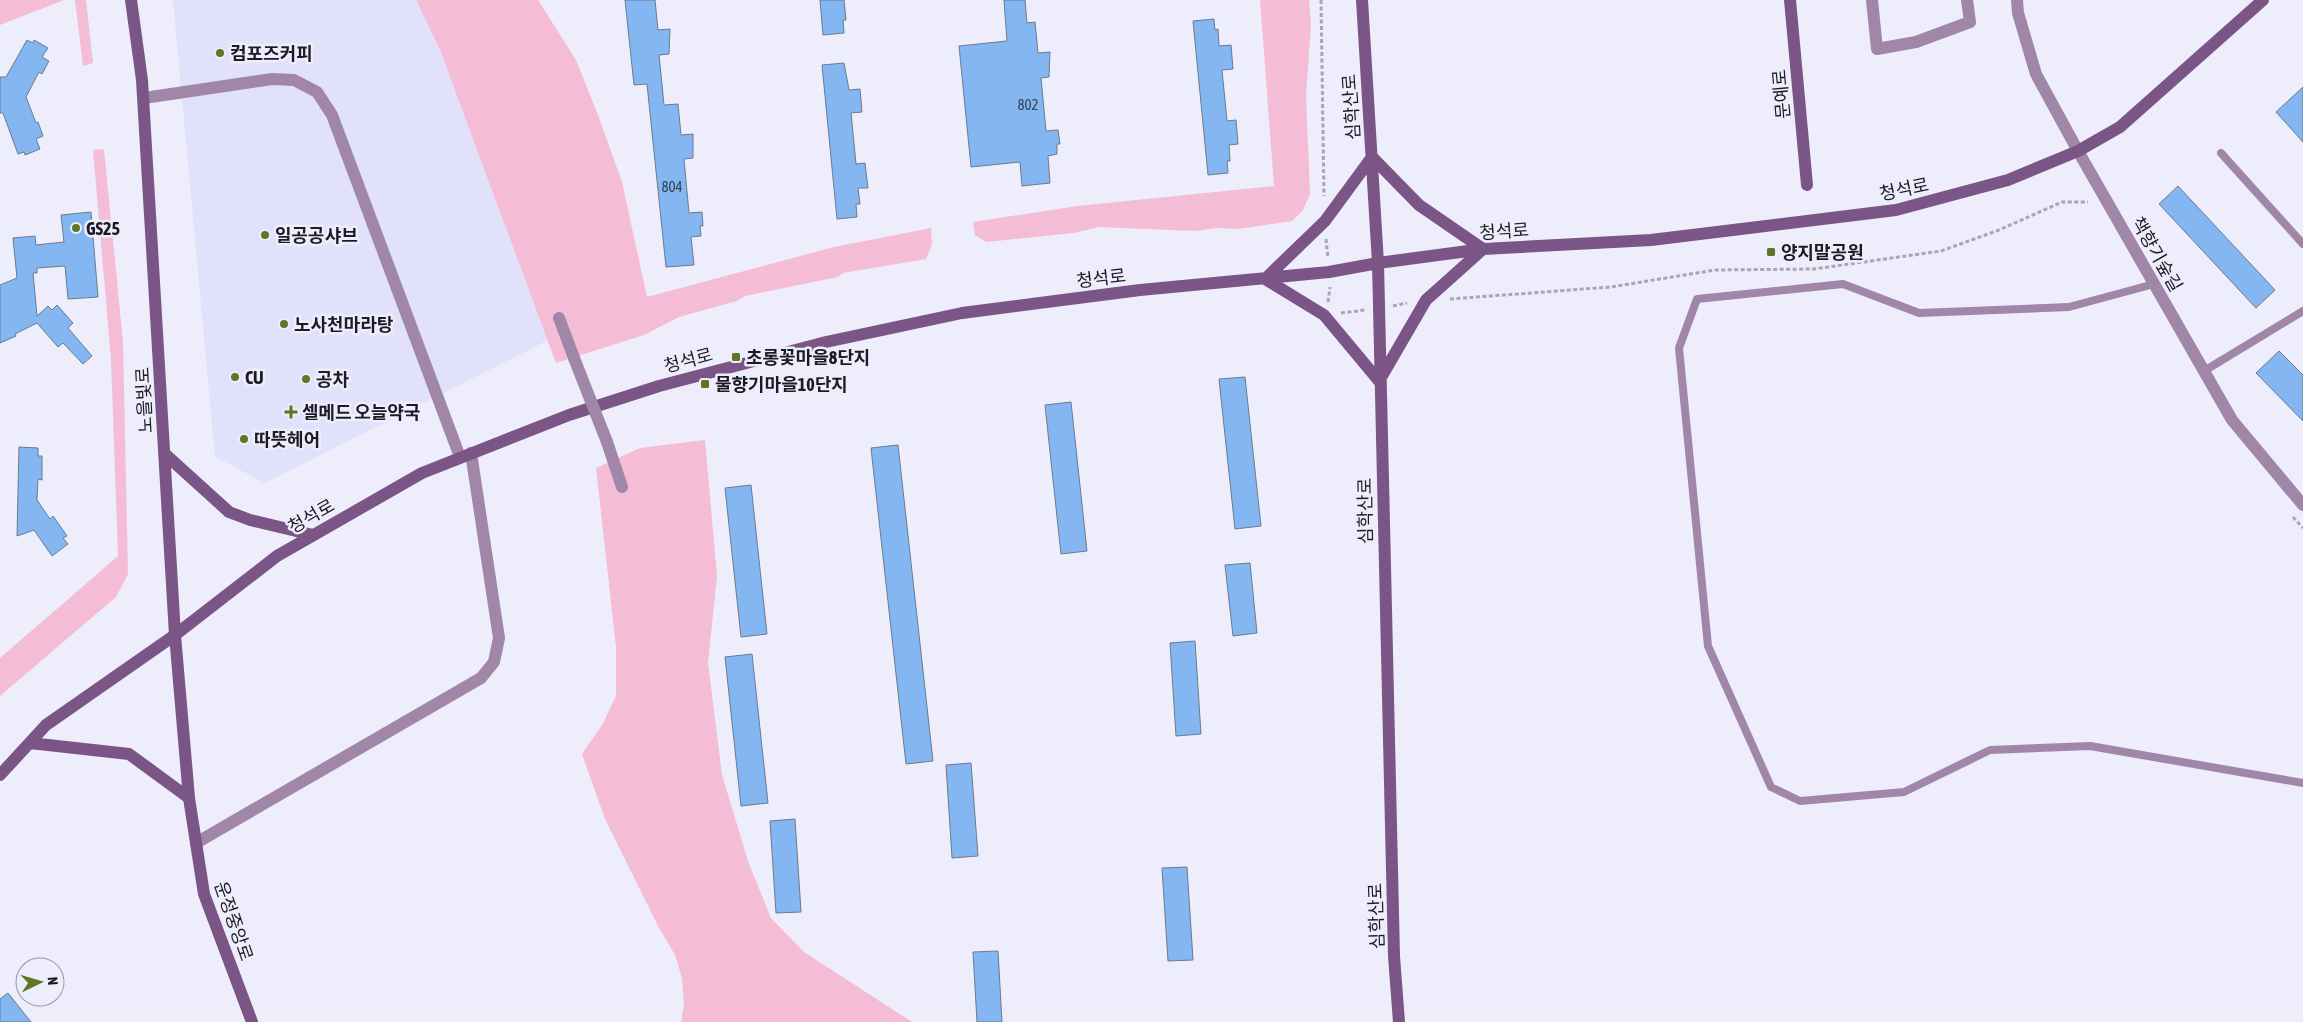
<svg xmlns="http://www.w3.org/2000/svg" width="2303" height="1022" font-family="'Asap Condensed','Noto Sans KR',sans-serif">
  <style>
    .built { fill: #e1e1fc }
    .green { fill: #f5bdd5 }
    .building { fill: #84b6f1; stroke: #6b7b8e }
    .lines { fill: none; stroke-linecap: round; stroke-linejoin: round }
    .path { stroke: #a7a7b4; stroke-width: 3; stroke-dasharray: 4 2.5; stroke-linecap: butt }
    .lane { stroke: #a087a8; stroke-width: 8 }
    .street { stroke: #a087a8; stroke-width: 12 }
    .secondary { stroke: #7a5585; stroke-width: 12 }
    .street-bridge { stroke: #a087a8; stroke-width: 12 }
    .poi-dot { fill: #607526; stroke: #ededfc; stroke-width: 2 }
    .labels { text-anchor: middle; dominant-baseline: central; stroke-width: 5; stroke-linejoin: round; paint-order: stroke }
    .number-label { font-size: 15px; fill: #364257 }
    .poi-label { font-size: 18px; font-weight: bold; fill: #1c1b24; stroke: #ededfc; text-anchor: start }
    .street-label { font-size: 18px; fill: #1c1b24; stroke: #ededfc }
  </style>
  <rect width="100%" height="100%" fill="#ededfc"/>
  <path class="built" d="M173,0H416L440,50L548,340L265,483L215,457Z"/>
  <path class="green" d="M0,0H64L0,25Z
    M75,0H86L93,63L83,66Z
    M416,0H538L576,60L598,115L622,182L647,297L834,247L931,228L932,244L926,259L843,273L838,277L745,296L737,301L679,317L644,335L556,363L440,50Z
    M1260,0H1309L1311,25L1306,95L1310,194L1303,210L1292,221L1238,229L1216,228L1195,231L1099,227L1074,233L986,242L975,235L973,222L1077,206L1274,186Z
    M104,149L123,342L128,574L116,597L0,696V658L118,556L111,360L93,150Z
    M705,440L717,576L708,663L722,775L749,864L771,918L804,952L912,1022H681L684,1005L682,978L675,955L658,926L605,819L582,754L602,725L616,696V647L596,468L640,448Z"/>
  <path class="building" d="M625,0H655L658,30L670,29L669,54L659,55L664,105L678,104L681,135L693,134V158L684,159L689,213L702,212L703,226H700L701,236L691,237L694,265L666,267L647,84L634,85Z
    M820,0H844L846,20H843L844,33L823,35Z
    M1004,0H1025L1027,23L1035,22L1038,53L1050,52L1049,77L1041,78L1046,131L1058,130L1060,144H1057V154L1048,156L1050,183L1022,186L1020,162L971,167L959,46L1007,41Z
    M1214,19L1215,30L1218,29L1219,46L1231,45L1233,69L1222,70L1227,121L1236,120L1238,144L1229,145L1230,161H1227L1228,173L1208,175L1193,21Z
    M27,40L33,43L34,40L48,48L42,57L49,61L42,74L39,72L26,97L36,123L38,122L43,136L36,139L40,149L25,155L24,152L18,154L3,113H0V77H6Z
    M844,63L849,90L860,89L862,112L851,113L856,164L865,163L868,188H858L860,204H856L857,217L837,219L822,65Z
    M2303,87V142L2276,112Z
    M2178,186L2275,290L2256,308L2159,204Z
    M91,212L98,297L68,299L65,266L37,268V273H33L37,316L48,306L52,310L57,305L73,323L68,328L92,356L83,364L63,343L58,347L37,323L15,334L16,336L0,343V285L17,278L13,238L35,236L36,245L64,242L61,215Z
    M2279,351L2303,375V421L2256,373Z
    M1245,377L1261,526L1235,529L1219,379Z
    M1071,402L1087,551L1061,554L1045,405Z
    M898,445L933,761L906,764L871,448Z
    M19,447L38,448V456H42V480L38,479L37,500L50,519L53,516L67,536L63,538L68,544L52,556L34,530L17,536Z
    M751,485L767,634L741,637L725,488Z
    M1250,563L1257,633L1233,636L1225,565Z
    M1195,641L1201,734L1176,736L1170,643Z
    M752,654L768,803L741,806L725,657Z
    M971,763L978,856L952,858L946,765Z
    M795,819L801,912L776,913L770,821Z
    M1187,867L1193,960L1168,961L1162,868Z
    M998,951L1002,1022H977L973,952Z
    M8,993L31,1022H0V999Z"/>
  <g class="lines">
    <path class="path" d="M1321,0L1324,196
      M1326,239L1328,258
      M1450,299L1611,287L1715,270L1814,269L1941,251L1999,230L2062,202H2088
      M1328,302L1330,287
      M1393,306L1407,303
      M1341,313L1365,310
      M2293,517L2303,528"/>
    <path class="lane" d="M2221,153L2303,244
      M2154,284L2069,307L1919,313L1843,284L1697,299L1679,348L1708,646L1771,787L1800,801L1904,792L1990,750L2090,746L2303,783
      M2204,371L2303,311"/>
    <path class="street" d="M1872,0L1877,49L1916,42L1970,22L1967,0
      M2017,0L2018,13L2036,74L2078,151L2232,420L2303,505
      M144,98L272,79L294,80L317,92L332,115L460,457
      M559,318L574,358
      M607,442L622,487
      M196,843L481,678L494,662L499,638L471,453"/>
    <path class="secondary" d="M131,0L142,80L175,635L189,798L204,894L252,1022
      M1362,0L1378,263L1394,956L1399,1022
      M1790,0L1807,185
      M1372,157L1419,205L1483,249L1426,300L1379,381L1324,315L1265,279L1325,221Z
      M165,454L229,512L250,520L313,535
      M30,743L129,754L189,798
      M0,775L46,725L175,635L277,556L422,473L569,415L659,386L826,342L962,313L1140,290L1329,272L1378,263L1483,249L1651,240L1896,210L2008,180L2078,151L2120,127L2263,0"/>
    <path class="street-bridge" d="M574,358L607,442"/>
  </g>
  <g class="poi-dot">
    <circle cx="220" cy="53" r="5"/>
    <circle cx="76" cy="228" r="5"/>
    <circle cx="265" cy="235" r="5"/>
    <rect x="1766" y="247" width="10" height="10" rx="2.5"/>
    <circle cx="284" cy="324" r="5"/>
    <rect x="731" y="352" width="10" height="10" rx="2.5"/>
    <circle cx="235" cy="377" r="5"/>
    <circle cx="306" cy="379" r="5"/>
    <rect x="700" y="379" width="10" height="10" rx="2.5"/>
    <path d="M288.5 404.5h5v5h5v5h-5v5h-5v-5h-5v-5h5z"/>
    <circle cx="244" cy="439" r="5"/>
  </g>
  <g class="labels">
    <g class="number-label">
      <text x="1028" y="104">802</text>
      <text x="672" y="186">804</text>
    </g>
    <g class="poi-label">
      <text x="230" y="53">컴포즈커피</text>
      <text x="86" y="228">GS25</text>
      <text x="275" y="235">일공공샤브</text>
      <text x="1781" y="252">양지말공원</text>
      <text x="294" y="324">노사천마라탕</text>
      <text x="746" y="357">초롱꽃마을8단지</text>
      <text x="245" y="377">CU</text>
      <text x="316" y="379">공차</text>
      <text x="715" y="384">물향기마을10단지</text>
      <text x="302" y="412">셀메드 오늘약국</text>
      <text x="254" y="439">따뜻헤어</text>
    </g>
    <g class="street-label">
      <text transform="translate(1781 94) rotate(-95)">문예로</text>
      <text transform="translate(1351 107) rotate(-94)">심학산로</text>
      <text transform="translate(1904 189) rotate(-12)">청석로</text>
      <text transform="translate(1504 231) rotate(-4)">청석로</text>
      <text transform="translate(2157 254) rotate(60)">책향기숲길</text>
      <text transform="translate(1101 278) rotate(-7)">청석로</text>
      <text transform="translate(688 360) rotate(-15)">청석로</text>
      <text transform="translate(144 400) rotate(-93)">노을빛로</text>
      <text transform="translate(1365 511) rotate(-91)">심학산로</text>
      <text transform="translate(311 516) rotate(-30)">청석로</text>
      <text transform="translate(1376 916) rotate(-92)">심학산로</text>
      <text transform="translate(234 921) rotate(71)">운정중앙로</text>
    </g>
  </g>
  <g transform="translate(40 982) rotate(85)"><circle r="24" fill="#ededfc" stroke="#9999a6"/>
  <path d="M0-4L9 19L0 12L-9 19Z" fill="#607526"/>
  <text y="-8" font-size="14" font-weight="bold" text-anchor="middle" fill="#1c1b24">N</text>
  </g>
</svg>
